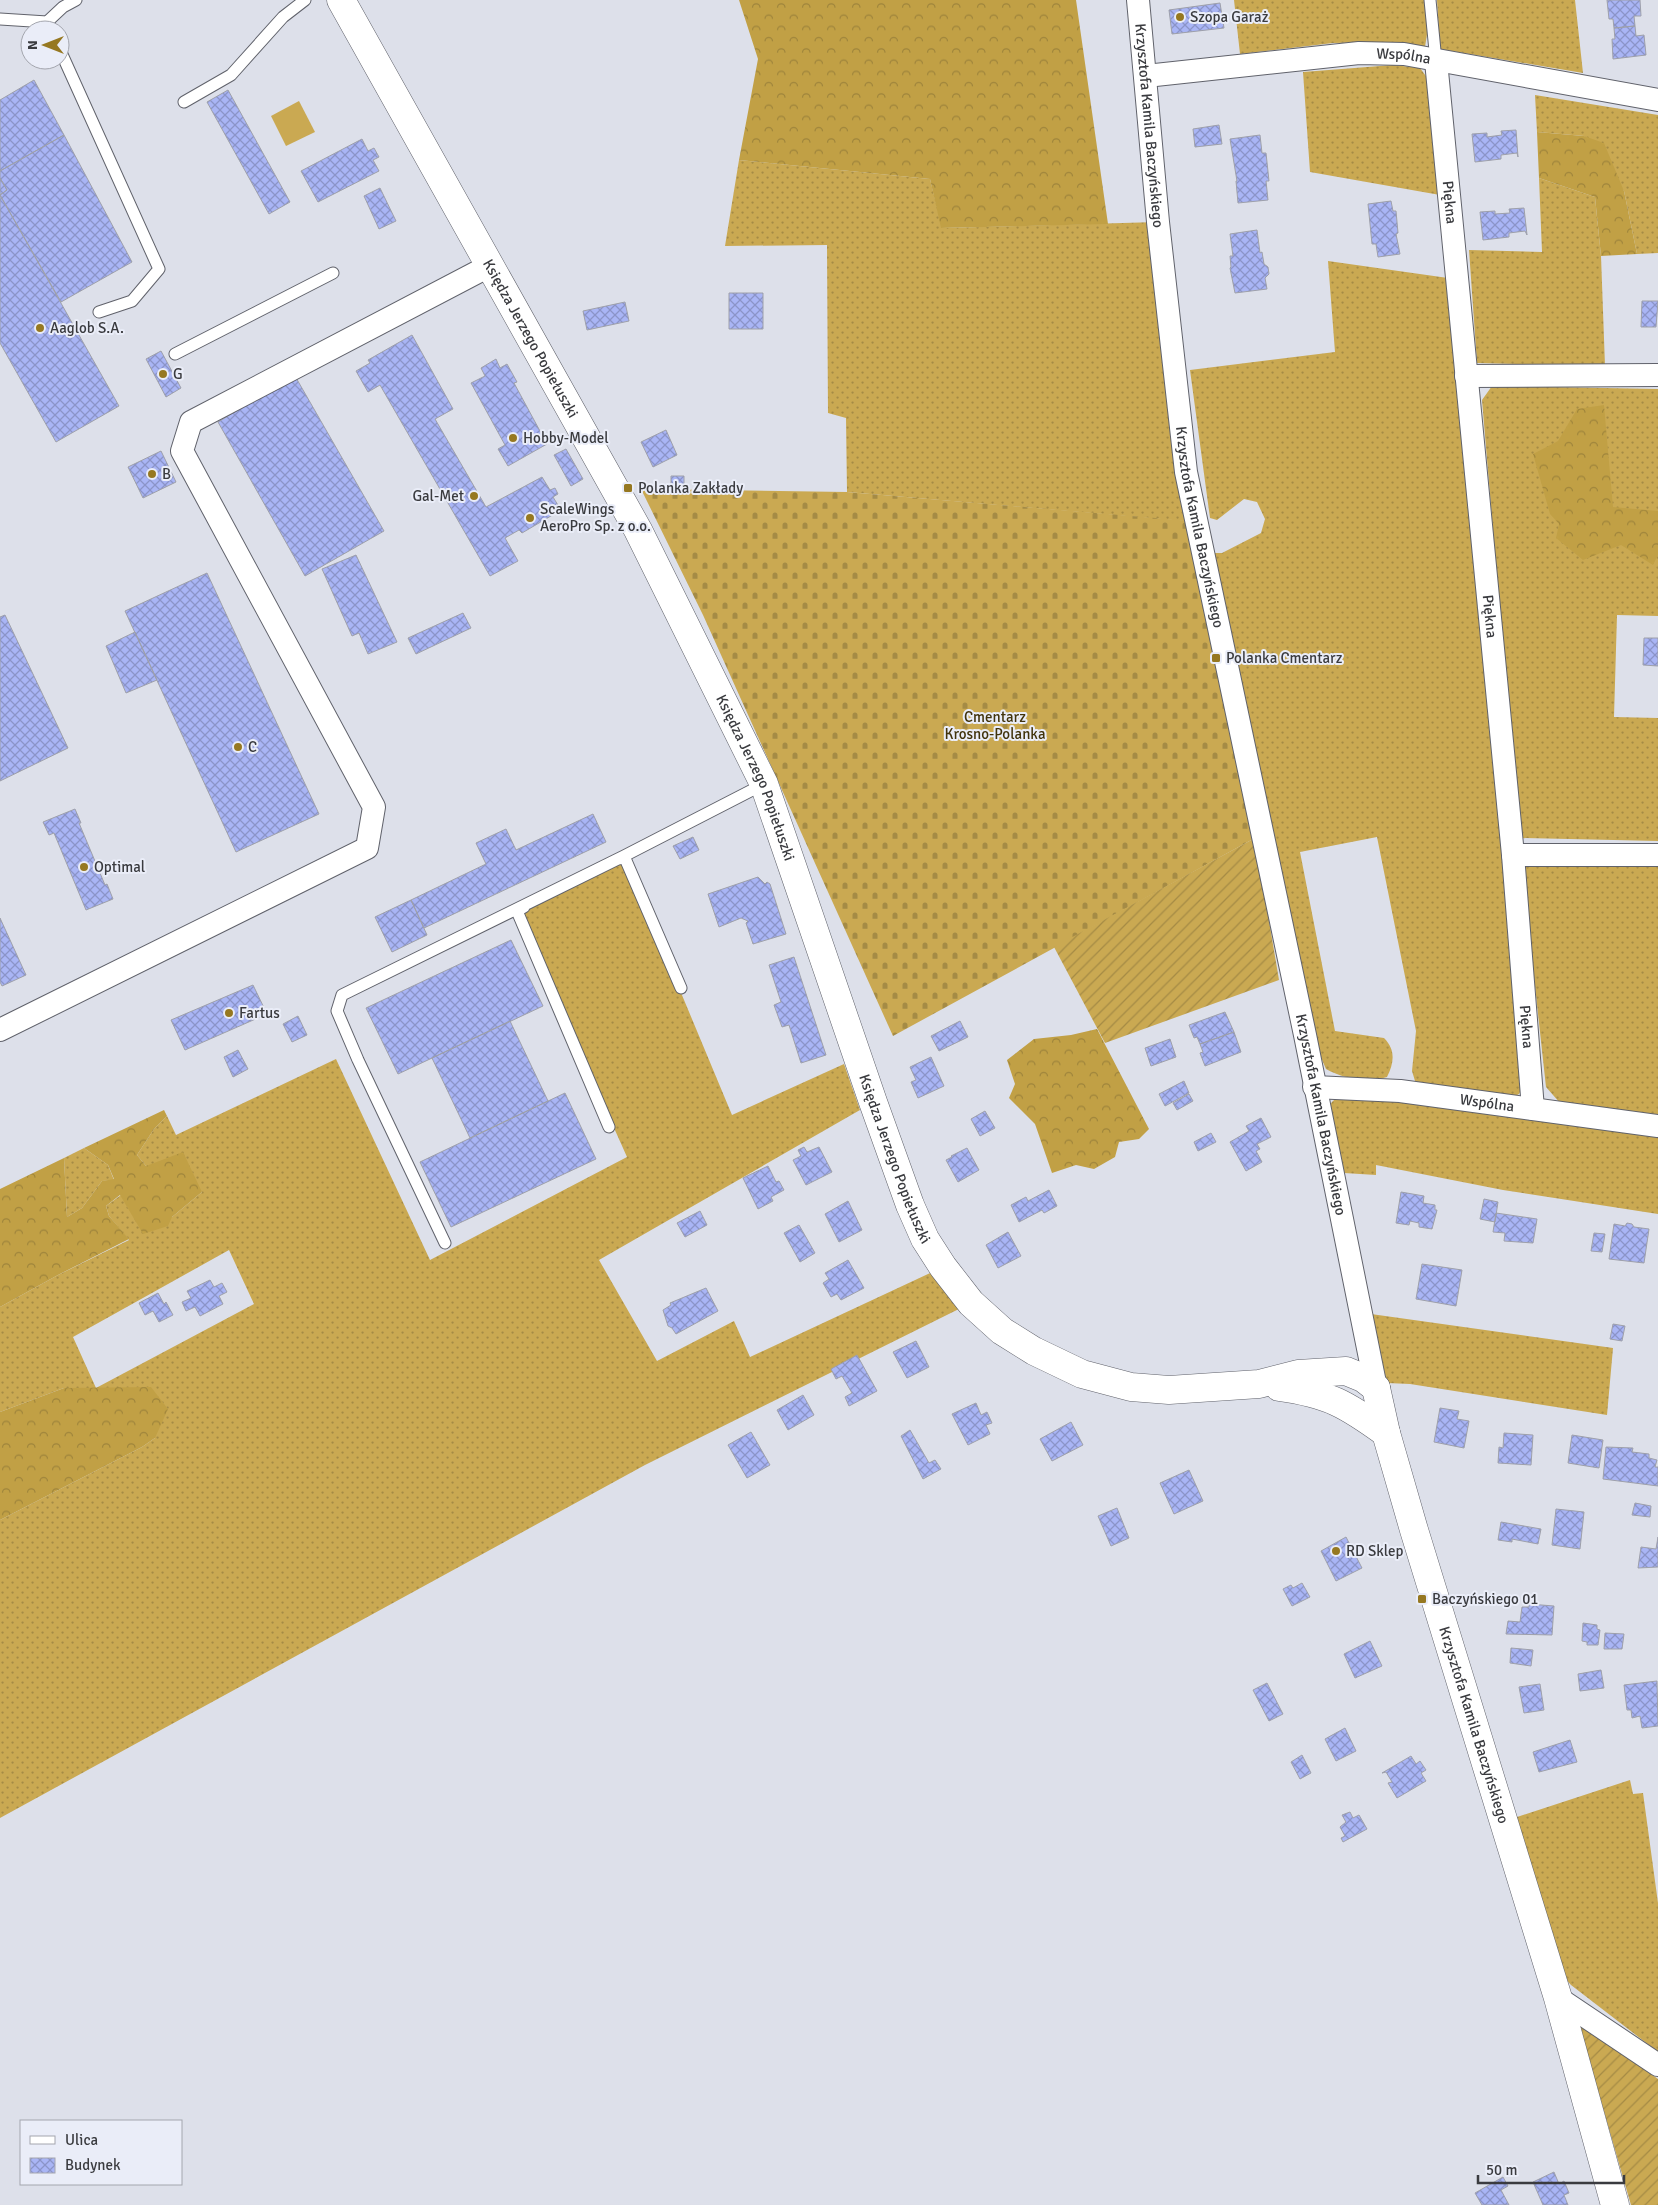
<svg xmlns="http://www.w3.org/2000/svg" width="1658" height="2205" font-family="Signika,sans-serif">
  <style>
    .grass { fill: url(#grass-dots); fill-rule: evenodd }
    .forest { fill: url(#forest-crowns) }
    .cemetery { fill: url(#cemetery-stones) }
    .park { fill: #caa952 }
    .garden { fill: url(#garden-furrows) }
    .building { fill: url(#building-cross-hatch); stroke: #9ea0aa }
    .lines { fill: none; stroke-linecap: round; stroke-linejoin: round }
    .service-casing { stroke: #60626b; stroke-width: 13 }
    .minor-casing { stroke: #60626b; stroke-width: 24 }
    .tertiary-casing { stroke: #60626b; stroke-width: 29 }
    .service { stroke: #fff; stroke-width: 11 }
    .minor { stroke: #fff; stroke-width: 22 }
    .tertiary { stroke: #fff; stroke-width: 28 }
    .poi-dot { fill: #967821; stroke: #eaedf8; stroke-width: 2 }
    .labels { text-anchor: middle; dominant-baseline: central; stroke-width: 4; stroke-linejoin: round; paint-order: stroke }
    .poi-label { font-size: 15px; fill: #3a3b3f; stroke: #eaedf8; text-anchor: start }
    .street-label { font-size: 15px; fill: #3a3b3f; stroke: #eaedf8 }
    .park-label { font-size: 15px; fill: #41330b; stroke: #eaedf8 }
  </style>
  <defs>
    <pattern id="grass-dots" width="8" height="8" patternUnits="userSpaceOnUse" patternTransform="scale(1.25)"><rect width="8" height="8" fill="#caa952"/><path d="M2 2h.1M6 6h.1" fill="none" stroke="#a58b45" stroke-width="1.8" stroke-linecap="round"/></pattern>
    <pattern id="forest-crowns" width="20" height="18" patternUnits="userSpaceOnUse" patternTransform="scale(1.25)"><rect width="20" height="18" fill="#c1a045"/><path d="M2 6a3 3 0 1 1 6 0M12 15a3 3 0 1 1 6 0" fill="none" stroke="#9e843b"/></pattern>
    <pattern id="cemetery-stones" width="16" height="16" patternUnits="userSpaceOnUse" patternTransform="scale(1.25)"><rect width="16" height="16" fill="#caa952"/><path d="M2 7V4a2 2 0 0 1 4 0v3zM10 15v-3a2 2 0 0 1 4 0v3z" fill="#a58b45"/></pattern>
    <pattern id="garden-furrows" width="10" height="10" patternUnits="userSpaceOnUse" patternTransform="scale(1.25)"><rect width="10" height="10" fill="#caa952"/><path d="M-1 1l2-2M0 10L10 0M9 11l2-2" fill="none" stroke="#a58b45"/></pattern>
    <pattern id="building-cross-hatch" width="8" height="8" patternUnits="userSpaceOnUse" patternTransform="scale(1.25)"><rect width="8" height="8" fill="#a9b5f5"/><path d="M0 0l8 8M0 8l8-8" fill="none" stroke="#8b94c8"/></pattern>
  </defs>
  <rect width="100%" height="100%" fill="#dde0ea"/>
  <path class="grass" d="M1234,0H1426L1428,28L1425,47L1385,42L1333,43L1240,54Z
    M1437,0H1575L1583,73L1440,49Z
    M1393,65L1420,68L1428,79L1440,195L1310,172L1303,72Z
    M1535,95L1658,115V253L1637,254L1624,191L1584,136L1537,132Z
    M739,160L930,179L942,228L1158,222L1196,522L847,492L846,418L828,413L827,245L725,246Z
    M1539,178L1595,197L1601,256L1605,366L1477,363L1469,250L1542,252Z
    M1328,261L1448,278L1524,1084L1519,1094L1513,1097L1423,1086L1415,1081L1412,1071L1416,1031L1377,837L1300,852L1335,1031L1384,1038C1396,1050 1394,1063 1387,1077C1368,1083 1344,1079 1326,1069L1320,1055L1213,553H1222L1261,533L1265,519L1257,502L1244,499L1217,520L1210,518L1190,370L1335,352Z
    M1492,386L1658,389V616L1617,615L1614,717L1658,718V841L1519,838L1482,400Z
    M624,856L732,1115L844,1064L860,1110L599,1260L657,1361L734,1321L750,1357L943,1267L971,1303L645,1465L0,1818V1520L142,1447L155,1438L96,1388H64L0,1412V1307L58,1275L129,1240L109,1216L106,1206L121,1195L130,1209L172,1217L202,1192L146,1166L137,1155L154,1129L167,1116L176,1135L336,1059L430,1260L627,1157L517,911ZM229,1250L254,1304L96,1388L73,1337Z
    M1522,867H1658V1116L1560,1103L1546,1087Z
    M1351,1096L1658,1137V1214L1503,1190L1376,1165V1175L1344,1173L1330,1105C1335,1096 1342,1097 1351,1096Z
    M84,1148L108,1165L114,1180L102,1181L82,1208L67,1217L64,1158Z
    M1371,1314L1613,1348L1607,1415L1410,1384L1387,1383Z
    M1630,1780L1633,1794L1643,1793L1658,1903V2052L1571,1985L1560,1973L1514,1818Z"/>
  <path class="forest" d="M739,0H1076L1108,224L941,228L930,179L739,160L758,59Z
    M1537,132L1584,136L1604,143L1624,191L1637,254L1601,256L1595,197L1539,178Z
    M1604,405L1613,507L1658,511V555L1653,565L1621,545L1583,560L1556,538L1559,524L1550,514L1533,454L1558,441L1577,409Z
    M1097,1029L1149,1129L1139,1139L1119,1142L1115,1157L1094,1169L1076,1165L1052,1173L1035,1124L1009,1098L1015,1084L1007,1060L1034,1039L1071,1035Z
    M164,1110L167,1116L154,1129L137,1155L146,1166L183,1152L202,1192L172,1217L168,1226L143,1234L120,1195L106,1206L109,1216L129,1239L58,1275L0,1307V1189L64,1158L67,1217L82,1208L102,1181L114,1179L108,1165L84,1148Z
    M151,1387L168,1409L155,1438L142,1447L0,1520V1412L64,1388Z"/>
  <path class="cemetery" d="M641,489L847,492L1191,521L1255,838L893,1036L703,615Z"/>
  <path class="park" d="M299,101L315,132L286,146L271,116Z"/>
  <path class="garden" d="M1255,838L1279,980L1105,1043L1054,947Z
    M1578,2022L1658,2079V2205H1631Z"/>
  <path class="building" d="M1607,0H1640L1641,16H1634L1635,26L1614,28L1613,19H1609Z
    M1220,3L1224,28L1172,34L1169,10Z
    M1635,26L1636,36L1644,35L1646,55L1613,59L1612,39H1615L1614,28Z
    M34,80L64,135L0,171V100Z
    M228,90L290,202L269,214L207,102Z
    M1219,125L1222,144L1195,147L1193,129Z
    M1516,130L1518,157L1517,153L1501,155V159L1475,162L1472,134L1487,133V137L1502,135L1501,131Z
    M64,135L132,262L61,302L0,195L7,190L0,178V171Z
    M1260,135L1262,153H1266L1269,181H1266L1268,200L1238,203L1236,181H1237L1230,139Z
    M362,139L368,151L374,148L379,157L373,160L379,171L318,202L301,171Z
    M0,178L7,190L0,195Z
    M380,188L396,221L379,229L364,196Z
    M0,195L119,406L56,442L0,343Z
    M1391,201L1393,211H1396L1398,233L1396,234L1400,254L1378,257L1376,244H1372L1368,204Z
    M1524,208L1527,235L1525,231L1509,233V237L1483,240L1480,212L1495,211V214L1510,213L1509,209Z
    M1257,230L1260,253L1262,252L1264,264L1268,267L1269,274L1265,278L1267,289L1235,293L1230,268L1231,267L1230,256H1233L1230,234Z
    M729,293H763V329H729Z
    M1642,301H1658L1656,327H1641Z
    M625,302L629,321L587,330L583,311Z
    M412,335L453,409L435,419L486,507L542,477L550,490L555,488L558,494L553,497L561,510L522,533L519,530L505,538L518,561L490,576L380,385L368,392L356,371L370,363L368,360Z
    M161,351L181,388L166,397L146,359Z
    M496,359L500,368L507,364L517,382L514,383L547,444L508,466L498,449L505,445L471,383L485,376L481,368Z
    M295,376L384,531L305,576L218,422Z
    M666,430L677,455L653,467L641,442Z
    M566,449L583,479L571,486L554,455Z
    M161,451L176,482L143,498L128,467Z
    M671,476H684V485H671Z
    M356,555L397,642L368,654L359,633L352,636L322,569Z
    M207,573L319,814L236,852L125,611Z
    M463,613L471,628L416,654L408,638Z
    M5,615L68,748L0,781V617Z
    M135,632L157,680L126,693L106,646Z
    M1644,638H1658V666L1643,665Z
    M75,809L81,823H79L105,885L107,884L113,899L86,910L54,833L49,835L43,822Z
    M593,814L606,842L424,928L411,900L486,864L476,843L506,829L516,850Z
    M693,837L699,850L680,859L673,846Z
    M758,877L765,884L767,882L770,884L786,934L753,944L746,923L748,921L741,918L719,927L708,894Z
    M411,900L427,935L392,952L375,917Z
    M0,918L26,975L2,986L0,982Z
    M511,940L543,1006L398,1074L366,1008Z
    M794,957L826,1055L801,1063L789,1025L782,1027L774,1005L781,1002L769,965Z
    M253,985L267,1014L185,1050L171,1020Z
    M1225,1012L1234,1032L1200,1044L1197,1037L1194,1038L1189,1025Z
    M298,1016L307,1035L292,1042L283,1024Z
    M510,1021L548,1101L470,1138L432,1058Z
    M960,1021L968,1037L939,1051L931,1036Z
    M1234,1032L1241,1052L1205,1066L1200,1053L1203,1052L1200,1044Z
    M1170,1039L1176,1057L1151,1066L1145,1048Z
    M238,1050L248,1069L233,1077L224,1057Z
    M931,1057L944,1086L918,1098L911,1082L916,1080L910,1067Z
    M1184,1081L1189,1093L1165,1106L1159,1094Z
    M565,1093L596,1159L451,1227L420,1162Z
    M1189,1094L1193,1101L1177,1110L1173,1103Z
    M985,1111L995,1128L980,1136L971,1119Z
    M1261,1118L1271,1137L1257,1144L1260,1149L1256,1151L1262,1162L1246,1171L1230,1142L1249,1131L1246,1126Z
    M1211,1133L1216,1142L1198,1151L1194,1142Z
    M804,1147L807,1152L819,1147L832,1172L806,1185L793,1160L801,1156L798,1150Z
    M967,1148L979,1170L958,1182L946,1160L952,1157L951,1156Z
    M768,1166L776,1182L779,1181L784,1190L771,1197L773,1201L758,1209L743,1178Z
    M1049,1190L1057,1206L1044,1213L1042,1210L1019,1222L1011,1205L1026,1197L1028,1201Z
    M1401,1192L1424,1196L1423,1203L1435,1205V1210H1437L1432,1229L1419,1227V1223L1410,1221L1409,1225L1396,1223Z
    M1484,1199L1498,1202L1495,1222L1480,1219Z
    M848,1201L862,1230L839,1242L825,1214Z
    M700,1211L707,1225L685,1237L677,1223Z
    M1496,1213L1537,1219L1533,1243L1504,1241L1505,1233L1493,1232Z
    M1627,1223L1632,1224L1634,1227L1649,1229L1644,1263L1609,1259L1614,1224L1625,1226Z
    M799,1225L815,1253L800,1262L784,1233Z
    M1008,1232L1021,1256L998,1268L986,1245Z
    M1594,1233L1605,1234L1602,1252L1591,1251Z
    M848,1260L864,1288L841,1300L837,1294L831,1297L823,1283L829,1279L825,1273Z
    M1422,1264L1462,1270L1456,1306L1416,1299Z
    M210,1280L214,1287L222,1283L227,1292L219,1296L223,1304L200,1316L195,1307L186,1311L182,1302L191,1298L187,1291Z
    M706,1288L718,1311L676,1334L672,1328L668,1326L663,1310L671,1305L670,1303Z
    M158,1293L164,1304L166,1302L173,1315L159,1322L153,1311L145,1315L139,1303Z
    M1613,1324L1625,1326L1622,1341L1610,1339Z
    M916,1341L929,1367L907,1378L893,1352Z
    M857,1355L877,1391L849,1406L845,1397L852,1393L842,1376L836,1379L831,1369Z
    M803,1395L814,1415L788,1430L777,1410Z
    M976,1403L981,1415L987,1412L992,1423L986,1425L990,1434L968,1445L952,1414Z
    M1440,1408L1459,1411L1457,1419L1469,1421L1464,1448L1434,1442Z
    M1071,1422L1083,1445L1052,1461L1040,1439Z
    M910,1430L929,1463L935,1460L941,1469L923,1479L901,1436Z
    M751,1432L770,1465L747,1478L728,1445Z
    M1504,1433L1533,1435L1531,1465L1498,1463L1499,1447L1503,1448Z
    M1572,1435L1603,1440L1599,1468L1568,1463Z
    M1606,1447L1633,1448L1632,1452L1649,1454V1458L1657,1460L1655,1467H1658V1486L1603,1479Z
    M1189,1470L1203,1501L1174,1514L1160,1483Z
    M1635,1503L1651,1506L1650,1517L1632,1515Z
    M1117,1508L1129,1538L1111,1546L1098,1516Z
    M1556,1509L1584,1512L1580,1549L1552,1545Z
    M1501,1522L1541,1529L1538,1544L1512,1539V1542L1498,1540Z
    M1346,1537L1362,1568L1336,1581L1321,1551Z
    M1658,1537V1567L1638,1568L1641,1547L1656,1549Z
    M1302,1583L1310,1597L1292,1606L1283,1589L1291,1585L1293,1588Z
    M1529,1604L1554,1606L1552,1635L1506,1634L1508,1621L1520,1622L1522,1607H1529Z
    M1583,1623L1597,1625V1629L1600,1630L1598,1645H1587V1642L1582,1641Z
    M1605,1633L1624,1634L1622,1649H1604Z
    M1370,1641L1382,1666L1355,1678L1344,1654Z
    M1511,1648L1533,1650L1531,1666L1510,1663Z
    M1601,1670L1604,1688L1580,1691L1578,1674Z
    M1657,1681L1658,1726L1642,1728L1640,1716L1632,1718L1631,1710H1627L1624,1685Z
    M1267,1683L1283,1714L1269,1721L1253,1690Z
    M1540,1684L1544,1710L1524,1713L1519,1687Z
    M1345,1728L1356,1751L1336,1761L1325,1739Z
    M1570,1740L1577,1762L1539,1772L1533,1752Z
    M1302,1755L1311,1773L1300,1779L1291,1762Z
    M1411,1756L1416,1764L1420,1761L1426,1770L1421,1773L1426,1781L1397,1798L1388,1783L1392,1782L1386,1772L1382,1773Z
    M1350,1812L1353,1818L1359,1815L1367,1829L1343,1842L1341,1838L1345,1836L1340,1827L1346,1822L1342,1815Z
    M1554,2172L1559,2184L1564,2181L1569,2193L1564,2195L1568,2205H1543L1533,2182Z
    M1503,2177L1508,2186L1501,2190L1509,2205H1482L1475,2193Z"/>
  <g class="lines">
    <defs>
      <path id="service" d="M1430,0L1436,61
        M0,19L47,22
        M51,30L47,22L63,7L76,0
        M60,50L159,269L132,301L99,312
        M184,102L231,75L283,17L305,0
        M175,354L333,273
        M619,859L624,856L681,988
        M524,907L517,911L609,1127
        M445,1243L358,1060L337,1011L342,995L624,856L764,784"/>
      <g id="minor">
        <path id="s1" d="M1138,0L1158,222L1186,472L1305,1035L1376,1388"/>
        <path id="s2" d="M1436,61L1513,855L1533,1109"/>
        <path id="s3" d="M1146,76L1359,53L1404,54L1658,100"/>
        <path d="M1466,376L1658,375"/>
        <path d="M1513,855H1658"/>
        <path d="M0,1030L367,848L374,807L182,451L191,422L489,266"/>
        <path id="s4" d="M1314,1087L1400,1091L1658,1126"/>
        <path d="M1558,1998L1658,2065"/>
      </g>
      <g id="tertiary">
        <path id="s5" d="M341,0L638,530L764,784L873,1102L910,1205L925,1239L943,1267L971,1303L1002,1331L1034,1351L1082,1374L1131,1387L1169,1390L1259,1384L1298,1374L1346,1371L1363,1378L1376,1388"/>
        <path d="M1279,1387C1329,1394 1346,1404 1386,1433"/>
        <path id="s6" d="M1376,1388L1386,1433L1414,1530L1558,1998L1615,2205"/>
      </g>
    </defs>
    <use href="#service" class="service-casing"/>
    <use href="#minor" class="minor-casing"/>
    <use href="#tertiary" class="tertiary-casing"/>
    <use href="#service" class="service"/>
    <use href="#minor" class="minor"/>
    <use href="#tertiary" class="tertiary"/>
  </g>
  <g class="poi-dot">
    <circle cx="1180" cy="17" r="5"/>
    <circle cx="40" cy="328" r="5"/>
    <circle cx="163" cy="374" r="5"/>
    <circle cx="513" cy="438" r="5"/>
    <circle cx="152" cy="474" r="5"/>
    <rect x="623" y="483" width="10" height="10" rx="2.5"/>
    <circle cx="474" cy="496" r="5"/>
    <circle cx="530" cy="518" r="5"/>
    <rect x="1211" y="653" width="10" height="10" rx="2.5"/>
    <circle cx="238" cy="747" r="5"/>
    <circle cx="84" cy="867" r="5"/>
    <circle cx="229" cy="1013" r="5"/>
    <circle cx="1336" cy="1551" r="5"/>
    <rect x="1417" y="1594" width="10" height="10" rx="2.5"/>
  </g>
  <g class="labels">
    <g class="poi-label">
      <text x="1190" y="17">Szopa Garaż</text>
      <text x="50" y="328">Aaglob S.A.</text>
      <text x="173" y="374">G</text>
      <text x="523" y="438">Hobby-Model</text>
      <text x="162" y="474">B</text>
      <text x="638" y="488">Polanka Zakłady</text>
      <text x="464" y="496" text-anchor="end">Gal-Met</text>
      <text x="540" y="509">ScaleWings<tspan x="540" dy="17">AeroPro Sp. z o.o.</tspan></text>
      <text x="1226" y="658">Polanka Cmentarz</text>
      <text x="248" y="747">C</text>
      <text x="94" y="867">Optimal</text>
      <text x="239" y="1013">Fartus</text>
      <text x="1346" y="1551">RD Sklep</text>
      <text x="1432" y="1599">Baczyńskiego 01</text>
    </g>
    <g class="street-label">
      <text stroke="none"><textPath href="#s3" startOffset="259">Wspólna</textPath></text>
      <text stroke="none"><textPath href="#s1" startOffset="126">Krzysztofa Kamila Baczyńskiego</textPath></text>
      <text stroke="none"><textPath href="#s2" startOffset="142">Piękna</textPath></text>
      <text stroke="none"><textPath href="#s5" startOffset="388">Księdza Jerzego Popiełuszki</textPath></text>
      <text stroke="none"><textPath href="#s1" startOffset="531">Krzysztofa Kamila Baczyńskiego</textPath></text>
      <text stroke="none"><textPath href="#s2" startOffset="558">Piękna</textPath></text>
      <text stroke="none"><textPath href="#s5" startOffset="882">Księdza Jerzego Popiełuszki</textPath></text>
      <text stroke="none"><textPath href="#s2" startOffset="970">Piękna</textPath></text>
      <text stroke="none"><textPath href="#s4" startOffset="174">Wspólna</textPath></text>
      <text stroke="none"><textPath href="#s1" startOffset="1131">Krzysztofa Kamila Baczyńskiego</textPath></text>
      <text stroke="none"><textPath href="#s5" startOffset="1288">Księdza Jerzego Popiełuszki</textPath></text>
      <text stroke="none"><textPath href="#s6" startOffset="351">Krzysztofa Kamila Baczyńskiego</textPath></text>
    </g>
    <g class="park-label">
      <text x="995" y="717">Cmentarz<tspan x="995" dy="17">Krosno-Polanka</tspan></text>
    </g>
  </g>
  <rect x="20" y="2120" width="162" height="65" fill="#eaedf8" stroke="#a4a6ae"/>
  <rect x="30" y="2136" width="25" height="8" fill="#ffffff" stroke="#a4a6ae"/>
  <text x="65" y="2145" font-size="15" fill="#3a3b3f">Ulica</text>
  <rect x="30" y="2158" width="25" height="15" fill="url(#building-cross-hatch)" stroke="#a4a6ae"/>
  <text x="65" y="2170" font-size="15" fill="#3a3b3f">Budynek</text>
  <g transform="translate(45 45) rotate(270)"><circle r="24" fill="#eaedf8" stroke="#a4a6ae"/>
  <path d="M0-4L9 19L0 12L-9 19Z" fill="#967821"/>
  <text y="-8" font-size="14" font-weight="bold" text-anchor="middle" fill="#3a3b3f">N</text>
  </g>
  <path d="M1478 2175v8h146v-8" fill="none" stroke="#3a3b3f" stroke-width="2.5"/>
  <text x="1486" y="2175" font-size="15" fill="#3a3b3f" stroke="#eaedf8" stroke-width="4" paint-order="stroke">50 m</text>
</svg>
